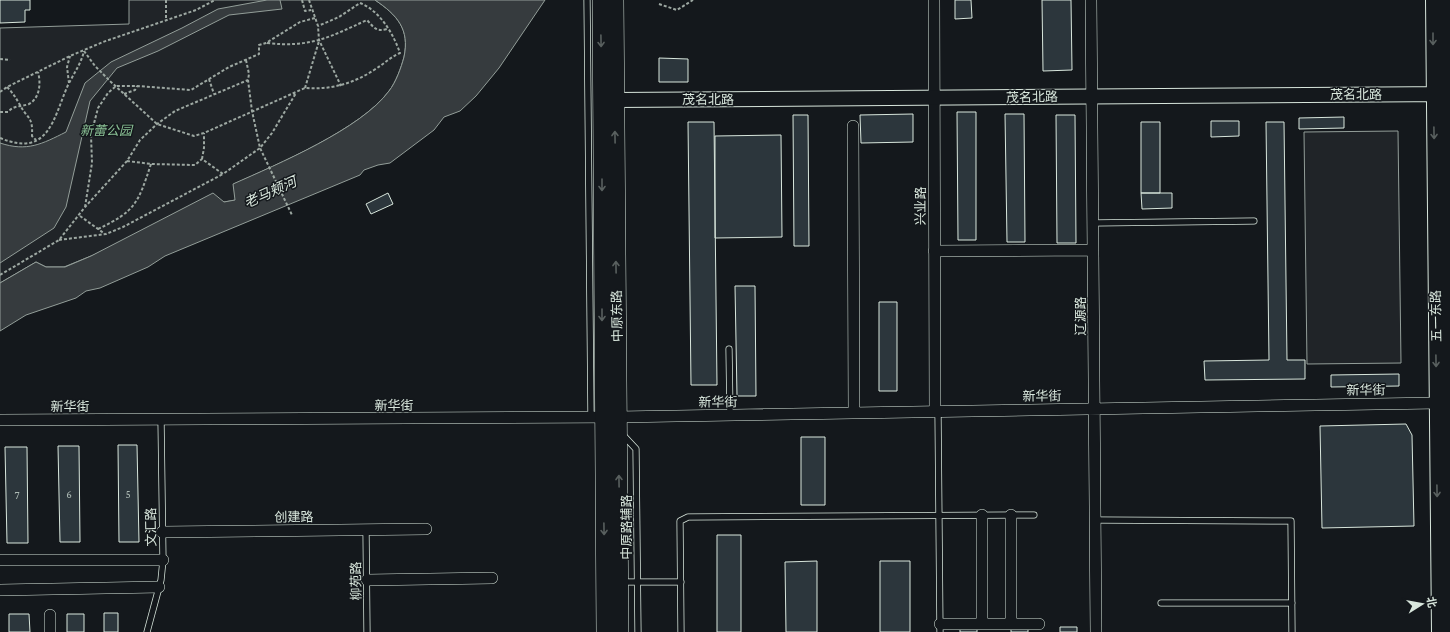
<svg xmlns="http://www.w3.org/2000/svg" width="1450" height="632" font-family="'Crimson Pro','Noto Sans SC',serif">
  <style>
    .green { fill: #202428; stroke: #939e99 }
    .water { fill: #363b3e; stroke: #939e99 }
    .building { fill: #2c363c; stroke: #d8e6dc }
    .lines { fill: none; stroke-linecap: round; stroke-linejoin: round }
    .service-casing { stroke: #d8e6dc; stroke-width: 7 }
    .minor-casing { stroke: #d8e6dc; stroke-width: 12 }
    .tertiary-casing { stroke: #d8e6dc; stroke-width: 16 }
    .primary-casing { stroke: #d8e6dc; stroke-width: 18 }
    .path { stroke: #9da8a2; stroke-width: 2; stroke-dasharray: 3 2; stroke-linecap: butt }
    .service { stroke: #14181c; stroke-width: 5.5 }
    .minor { stroke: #14181c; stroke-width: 11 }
    .tertiary { stroke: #14181c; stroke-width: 14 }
    .primary { stroke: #14181c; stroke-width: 17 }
    .oneway { stroke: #59605f }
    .labels { text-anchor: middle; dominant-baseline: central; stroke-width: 3; stroke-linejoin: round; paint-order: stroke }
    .number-label { font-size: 11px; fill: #adbab4 }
    .street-label { font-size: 13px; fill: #d8e6dc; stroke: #14181c }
    .park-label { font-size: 13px; font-style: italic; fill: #8ac095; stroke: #14181c }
    .water-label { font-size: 14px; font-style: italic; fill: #d8e6dc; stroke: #14181c }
  </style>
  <rect width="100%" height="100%" fill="#14181c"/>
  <path class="green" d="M129,0H375C397,15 410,29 404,57C401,68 396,82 389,91C361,129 278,164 234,184L236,200L224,202L64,267H46L36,262L0,283V28L129,24Z
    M1398,131L1401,363L1307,364L1304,132Z"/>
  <path class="water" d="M267,0H280L282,9L229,15L158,51L117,68L90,101L66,207L54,228L0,263V143C27,152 42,144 66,132L85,83L111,62L182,28L218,9Z
    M375,0H545L499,68L476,96L460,111L444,117L434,130L390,163L378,165L364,170L360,175L165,256L148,267L100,288L86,291L76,298L26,315L0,331V283L36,262L46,267H65L91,256L213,193L224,202L235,200L233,184C278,164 361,129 389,91C396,82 401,68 404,57C410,29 397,15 375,0Z"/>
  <path class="building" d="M0,0H30V10H25V22L0,23Z
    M955,0H971L972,18L955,19Z
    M1042,0H1071L1072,70L1043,71Z
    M659,58L688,59V82H659Z
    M957,112H976V240H958Z
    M913,114V142L861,143L860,115Z
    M1005,114H1024L1025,242H1007Z
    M793,115H808L809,246H794Z
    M1056,115H1075L1076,243H1057Z
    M1344,117V128L1299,129V118Z
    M1211,121H1239V136L1211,137Z
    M688,122H714L717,385H691Z
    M1141,122H1160V193H1141Z
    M1266,122H1284L1287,360H1305V379L1205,380L1204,361L1269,360Z
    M781,135L782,237L715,238V136Z
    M388,193L393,204L371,214L366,204Z
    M1141,193H1172V208L1142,209Z
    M735,286H755L756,396H737Z
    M879,302H897V391H879Z
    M1399,374V386L1331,387V375Z
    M1406,424L1412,435L1414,526L1322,528L1320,426Z
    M801,437H825V505H801Z
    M118,445H137L139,542H119Z
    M58,446H79L80,542H60Z
    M5,447H27L28,543H7Z
    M717,535H741V632H717Z
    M817,561V632H786L785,562Z
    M880,561H910V632H880Z
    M104,613H118V632H104Z
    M9,614H29L30,632H9Z
    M67,614H84V632H67Z
    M1060,627H1077V632H1060Z
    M1011,628H1028V632H1011Z
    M960,629H977V632H960Z"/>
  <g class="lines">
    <defs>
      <path id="service" d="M587,0L591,418
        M1093,223L1254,221
        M729,349L730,415
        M938,412L940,632
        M622,434L636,449L638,632
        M1095,520L1291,521L1292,632
        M366,530L367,632
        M621,582H681
        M1161,603H1292
        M147,632L161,580L163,560L161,420
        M681,632L680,521L688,517L1034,515"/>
      <path id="minor" d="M934,0L935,412
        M1091,0L1096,632
        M853,126L854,413
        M934,251L1093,250
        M0,420L618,417L1436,403
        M1011,515V624
        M162,532L426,529
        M0,560H163
        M367,580L492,578
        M0,590L159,587
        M50,615V632
        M940,624H1039
        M982,624V515"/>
      <path id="tertiary" d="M1433,0L1439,632
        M1445,0L1449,632
        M615,100L1450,94"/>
      <path id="primary" d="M601,0L605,632
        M615,0L620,632"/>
    </defs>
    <use href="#service" class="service-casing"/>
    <use href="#minor" class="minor-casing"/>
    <use href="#tertiary" class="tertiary-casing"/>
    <use href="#primary" class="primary-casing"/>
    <path class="path" d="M166,0V21
      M302,0L305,11L311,10
      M309,0L318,26L319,40L341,86
      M659,4L677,10L693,0
      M267,43C310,48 330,37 367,20C374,28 377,32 387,29
      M84,51L95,66L111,82L157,124L194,136L204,133L305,88C329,90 353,84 374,70C384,64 389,58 400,53C393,33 380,11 360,3L339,17L318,26
      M0,59L10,60
      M246,60L249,74L248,80L252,111L260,148L292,215
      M209,79L214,94
      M69,83L67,67L70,56
      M7,87C13,93 16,98 20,105C28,120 33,116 32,136L36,140
      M305,88L319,41
      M0,92L7,87L70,56L103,42L196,10L215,0
      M124,94L135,90L137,86
      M0,112H8C14,105 21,107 29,104C40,98 41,83 38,72
      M0,138C49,158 53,119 68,85C74,73 81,64 84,51
      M202,159L204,148V133
      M127,161L151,164L195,165L202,159L223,174L260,148L272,133L296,93
      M85,207L92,163L91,135L98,108L108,93L116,86H137L191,90L229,67L259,54V45L266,43L300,22L315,18
      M80,216L105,234
      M98,229C136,211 138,203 151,164
      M59,240L106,234L123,227L223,174
      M0,275L59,240L85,207L127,161L140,140L157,124L175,111L248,80"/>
    <use href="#service" class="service"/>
    <use href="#minor" class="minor"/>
    <use href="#tertiary" class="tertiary"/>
    <use href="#primary" class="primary"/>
  </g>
  <defs><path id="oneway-shaft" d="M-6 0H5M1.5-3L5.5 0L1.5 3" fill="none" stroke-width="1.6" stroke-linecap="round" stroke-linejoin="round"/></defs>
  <g class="oneway">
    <use href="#oneway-shaft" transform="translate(1433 39) rotate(90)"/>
    <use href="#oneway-shaft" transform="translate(601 41) rotate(89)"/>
    <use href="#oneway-shaft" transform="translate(1434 133) rotate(89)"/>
    <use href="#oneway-shaft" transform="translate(615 137) rotate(-91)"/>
    <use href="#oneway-shaft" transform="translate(602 185) rotate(90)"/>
    <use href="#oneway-shaft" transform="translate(616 267) rotate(-91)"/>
    <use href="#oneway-shaft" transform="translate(602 315) rotate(90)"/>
    <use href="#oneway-shaft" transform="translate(1436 361) rotate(89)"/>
    <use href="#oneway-shaft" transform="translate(619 481) rotate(-91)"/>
    <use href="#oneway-shaft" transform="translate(1437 491) rotate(89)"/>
    <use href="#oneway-shaft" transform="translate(604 529) rotate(89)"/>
  </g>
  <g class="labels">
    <g class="number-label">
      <text x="69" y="494">6</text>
      <text x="128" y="494">5</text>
      <text x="17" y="495">7</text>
    </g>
    <g class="street-label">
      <text x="1356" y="94">茂名北路</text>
      <text transform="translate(1032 97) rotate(-1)">茂名北路</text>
      <text x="708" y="99">茂名北路</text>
      <text transform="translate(920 206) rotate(-90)">兴业路</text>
      <text transform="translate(617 316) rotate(-91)">中原东路</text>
      <text transform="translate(1080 316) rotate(-90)">辽源路</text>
      <text transform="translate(1436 316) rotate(-91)">五一东路</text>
      <text transform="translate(1366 390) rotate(-1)">新华街</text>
      <text transform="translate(1042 396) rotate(-1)">新华街</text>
      <text transform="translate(718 402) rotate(-1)">新华街</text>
      <text x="394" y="405">新华街</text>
      <text x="70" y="406">新华街</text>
      <text transform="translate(294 517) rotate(-1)">创建路</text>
      <text transform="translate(151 527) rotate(-91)">文汇路</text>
      <text transform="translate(626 527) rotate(-90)">中原路辅路</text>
      <text transform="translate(356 581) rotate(-91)">柳苑路</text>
    </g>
    <g class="park-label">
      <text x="106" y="130">新蕾公园</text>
    </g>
    <g class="water-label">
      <text transform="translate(270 192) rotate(-24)">老马颊河</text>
    </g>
  </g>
  <g transform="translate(1422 604) rotate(79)" stroke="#14181c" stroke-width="3" paint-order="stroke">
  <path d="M0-3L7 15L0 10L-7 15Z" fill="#d8e6dc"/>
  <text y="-6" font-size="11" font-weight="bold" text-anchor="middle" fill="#d8e6dc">北</text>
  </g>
</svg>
